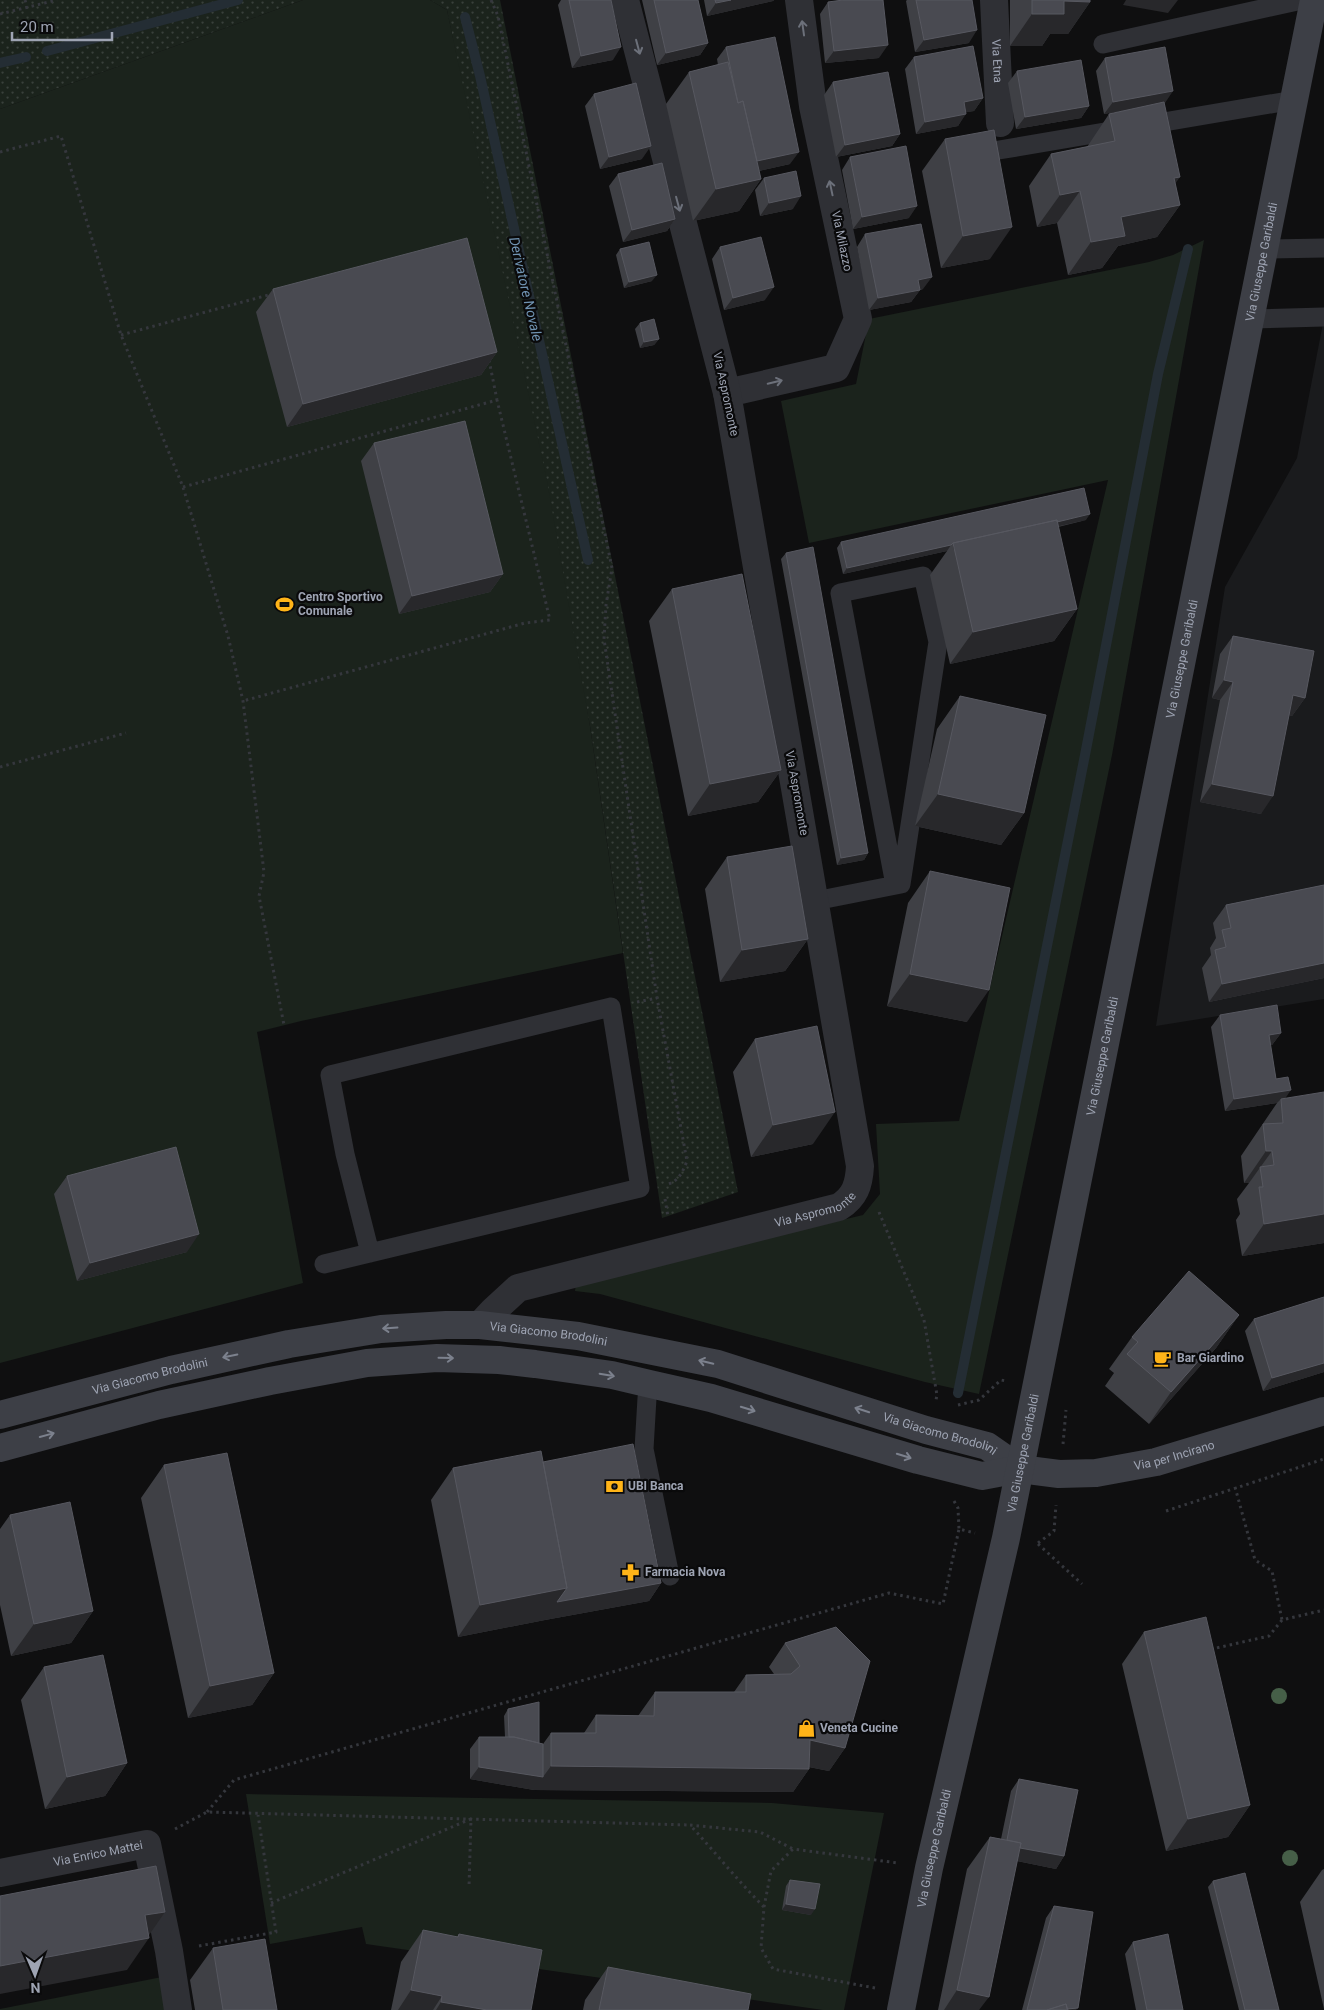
<svg xmlns="http://www.w3.org/2000/svg" width="1324" height="2010" font-family="Roboto,sans-serif">
  <style>
    .built { fill: #1a1b1d }
    .grass { fill: url(#grass-dots) }
    .park { fill: #1b231c }
    .lines { fill: none; stroke-linecap: round; stroke-linejoin: round }
    .stream { stroke: #242d34; stroke-width: 10 }
    .path { stroke: #35373d; stroke-width: 3; stroke-dasharray: 2.5 4; stroke-linecap: butt }
    .lane { stroke: #2f3035; stroke-width: 19 }
    .street { stroke: #2f3035; stroke-width: 28 }
    .secondary { stroke: #3d3f46; stroke-width: 28 }
    .tree { fill: #465f48 }
    .wall { fill: #3f4045 }
    .shaded-wall { fill: #28282b }
    .building { fill: #494a51; stroke: #575860 }
    .oneway { stroke: #6c707a }
    .oneway2 { stroke: #7c818d }
    .labels { text-anchor: middle; dominant-baseline: central; stroke-width: 4.5; stroke-linejoin: round; paint-order: stroke }
    .street-label { font-size: 12px; fill: #9ea4b3; stroke: #0a0a0b }
    .poi-label { font-size: 12px; font-weight: bold; fill: #9ea4b3; stroke: #0a0a0b; text-anchor: start }
    .water-label { font-size: 14px; font-style: italic; fill: #7093b2; stroke: #0a0a0b }
  </style>
  <defs>
    <pattern id="grass-dots" width="8" height="8" patternUnits="userSpaceOnUse" patternTransform="scale(1.25)"><rect width="8" height="8" fill="#1b231c"/><path d="M2 2h.1M6 6h.1" fill="none" stroke="#39403b" stroke-width="1.8" stroke-linecap="round"/></pattern>
  </defs>
  <rect width="100%" height="100%" fill="#0f0f10"/>
  <path class="built" d="M1324,318V999L1156,1026L1225,587L1297,458Z"/>
  <path class="grass" d="M0,0H303L0,109Z
    M430,0H500L738,1192L662,1218L590,726L447,10Z"/>
  <path class="park" d="M303,0H430L447,10L547,481L590,726L623,953L301,1021L257,1032L303,1283L0,1363V109Z
    M1204,240L1112,755L979,1394L925,1382L600,1294L575,1291L576,1284L863,1215L880,1194L876,1124L959,1121L1108,480L809,543L781,401L856,384L869,319L1149,262L1173,255Z
    M246,1794L772,1803L884,1813L844,2010H823L366,1944L362,1927L270,1944Z
    M162,1977L169,2010H0V2009Z"/>
  <g class="lines">
    <path class="stream" d="M465,17L480,76L588,560
      M47,51L238,0
      M0,63L26,57
      M958,1393L1085,755L1158,374L1188,249"/>
    <path class="path" d="M25,0L27,7
      M491,0L498,16L612,568L606,605L604,639L657,998L687,1161C682,1173 679,1181 666,1185
      M0,14L57,0
      M0,152L61,136L121,335L183,487L228,636L243,701L264,872L259,896L284,1025
      M121,335L272,294
      M489,360L497,400
      M183,487L497,400L550,620L525,623L243,701
      M0,767L126,733
      M637,1002L657,998
      M665,1199L668,1217
      M879,1212L924,1320L937,1395L936,1400
      M958,1405L979,1400L1001,1380L1006,1381
      M1063,1444L1066,1410
      M1235,1487L1255,1560L1272,1571L1282,1620
      M954,1501L958,1508L959,1529
      M1166,1511L1324,1459
      M1038,1543L1054,1531L1056,1505
      M1038,1544L1082,1584
      M1211,1648L1212,1649L1269,1636L1282,1620L1324,1610
      M207,1812L234,1780L889,1593L943,1604L959,1529L975,1533
      M175,1829L207,1812L690,1825
      M271,1903L471,1819L469,1887
      M764,1907C738,1881 715,1852 690,1825L760,1832L793,1849
      M199,1946L276,1932L258,1815
      M875,1988L773,1969L761,1948L764,1907L771,1871L793,1849L898,1863"/>
    <path class="lane" d="M1103,44L1302,0
      M999,150L1294,100
      M1264,249L1324,248
      M1251,319L1324,317
      M815,901L901,884L938,642L923,576L840,593L895,885
      M324,1264L640,1188L611,1007L330,1075L345,1154L370,1253
      M650,1384L647,1398L644,1449L670,1576"/>
    <g class="street">
      <path id="s1" d="M994,0L1000,123"/>
      <path d="M727,393L836,368L858,319L813,106L799,0"/>
      <path id="s2" d="M480,1325L493,1311L518,1288L839,1207C855,1197 859,1185 860,1166L727,393L625,0"/>
      <path id="s3" d="M0,1873L147,1844L169,1951L178,2010"/>
    </g>
    <g class="secondary">
      <path id="s4" d="M0,1415L171,1370L289,1344L381,1329L446,1325H480L578,1336L718,1364L926,1430L987,1446L1020,1469"/>
      <path id="s5" d="M0,1448L159,1405L270,1381L367,1363L437,1358L499,1360L535,1364L612,1375L650,1384L711,1398L918,1460L982,1476L1020,1469L1059,1474L1096,1473L1156,1462L1324,1411"/>
      <path id="s6" d="M901,2010L929,1868L1006,1538L1314,0"/>
    </g>
  </g>
  <g class="tree">
    <circle cx="1279" cy="1696" r="8"/>
    <circle cx="1290" cy="1858" r="8"/>
  </g>
  <path class="wall" d="M561,0H611L613,60L572,68L558,5Z
    M642,0H698L708,43L700,55L657,65Z
    M704,0H774L773,1L707,16Z
    M907,0H972L969,43L915,52L906,1Z
    M1010,0H1090V2L1068,34H1050L1042,46H1010Z
    M828,2L879,58L825,63L820,14Z
    M726,47L790,164L759,171L761,179L739,211L693,221L666,104L689,72L718,65L717,59Z
    M914,57L983,98L974,111L966,112L958,126L916,134L905,69Z
    M1105,58L1164,103L1175,184L1180,205L1157,237L1118,246L1102,268L1068,275L1057,223L1037,227L1029,186L1051,154L1087,147L1109,114L1137,108L1104,114L1096,71Z
    M1017,71L1089,106L1081,118L1016,129L1008,83Z
    M833,82L900,134L892,146L836,157L824,95Z
    M594,94L642,159L600,169L585,106Z
    M945,139L990,259L941,268L922,171Z
    M850,157L909,218L853,229L842,170Z
    M618,174L675,219L667,231L623,242L609,186Z
    M764,178L793,209L760,216L755,190Z
    M865,234L923,289L920,290L911,302L869,310L857,247Z
    M720,247L765,300L724,310L712,259Z
    M620,249L652,281L624,288L616,255Z
    M273,289L497,352L481,375L287,427L256,312Z
    M640,323L659,339L654,345L640,348L635,329Z
    M374,443L503,574L490,592L399,614L361,461Z
    M1086,520L1058,527L1077,609L1054,641L950,664L930,575L947,551L843,574L837,548L841,542Z
    M786,553L868,853L864,860L837,865L781,559Z
    M672,589L781,770L758,802L688,816L649,621Z
    M1233,636L1305,698L1292,716L1289,715L1261,814L1200,802L1220,700L1212,698L1220,654Z
    M960,696L1024,813L1001,845L915,826L937,729Z
    M727,857L808,939L785,971L720,982L705,889Z
    M930,871L967,1022L887,1006L908,903Z
    M1324,885V978L1209,1002L1202,968L1211,955L1210,948L1216,938L1213,923L1226,905Z
    M1220,1015L1281,1033L1272,1045H1270L1276,1079L1285,1098L1324,1243L1242,1256L1236,1220L1240,1214L1237,1199L1249,1183H1244L1241,1156L1277,1103L1225,1111L1211,1027Z
    M755,1039L813,1144L751,1157L733,1072Z
    M67,1176L187,1252L77,1281L54,1194Z
    M1324,1297V1372L1263,1391L1245,1331L1254,1319Z
    M1239,1315L1216,1348L1149,1424L1105,1386L1114,1373L1109,1369L1132,1337Z
    M543,1462L661,1583L649,1601L545,1620L458,1637L431,1500L453,1468Z
    M164,1465L274,1673L252,1705L188,1718L141,1498Z
    M10,1515L93,1611L71,1643L11,1656L0,1605V1529Z
    M836,1627L845,1748L829,1771L809,1767V1769L793,1792L534,1790L470,1779V1749L479,1737H505L504,1716L508,1709L539,1743L543,1744L551,1733H584L596,1715L638,1716L655,1692H734L746,1675L774,1674L769,1667L785,1643Z
    M1144,1632L1250,1805L1228,1837L1166,1851L1122,1664Z
    M44,1667L127,1763L105,1796L45,1809L21,1700Z
    M1019,1779L1064,1856L1056,1869L1017,1861L979,2010H938L967,1869L990,1837L1001,1839L1011,1791Z
    M1324,1869V2009L1300,1902L1322,1870Z
    M790,1880L811,1915L782,1910L786,1886Z
    M1213,1881L1279,2010H1239L1208,1887Z
    M1054,1906L1076,2010H1022L1046,1918Z
    M423,1930L457,1937L459,1934L531,2010H391L401,1962Z
    M1133,1942L1183,2010H1136L1125,1954Z
    M213,1948L277,2010H195L190,1980Z
    M608,1967L748,2010H583L585,2000Z"/>
  <path class="shaded-wall" d="M731,0H774L773,1L707,16L716,3Z
    M1126,0H1178L1168,13L1123,5Z
    M1064,1L1090,2L1068,34H1050L1042,46H1010L1032,14Z
    M977,30L969,43L915,52L924,40Z
    M708,43L700,55L657,65L666,53Z
    M888,45L879,58L825,63L834,51Z
    M621,47L613,60L572,68L581,56Z
    M1173,91L1165,103L1104,114L1113,102Z
    M983,98L974,111L956,114L964,102Z
    M1089,106L1081,118L1016,129L1025,117Z
    M966,114L958,126L916,134L925,122Z
    M900,134L892,146L836,157L845,145Z
    M651,146L642,159L600,169L609,157Z
    M799,152L790,164L741,175L750,162Z
    M1180,177L1157,209L1174,178Z
    M761,179L739,211L693,221L716,189Z
    M1080,191L1057,223L1037,227L1060,195Z
    M801,196L793,209L760,216L769,203Z
    M1180,205L1157,237L1118,246L1102,268L1068,275L1091,242L1121,217Z
    M917,206L909,218L853,229L862,217Z
    M675,219L667,231L623,242L632,230Z
    M1012,227L990,259L941,268L963,236Z
    M657,275L652,281L624,288L629,282Z
    M932,277L923,289L920,290L911,302L869,310L878,298L918,280Z
    M774,287L765,300L724,310L733,298Z
    M659,339L654,345L640,348L644,342Z
    M497,352L481,375L287,427L303,404Z
    M1090,514L1086,520L954,550L953,545Z
    M951,545L947,551L843,574L847,568Z
    M503,574L490,592L399,614L412,596Z
    M1077,609L1054,641L950,664L973,632Z
    M1224,680L1233,682L1220,700L1212,698Z
    M1293,695L1305,698L1292,716L1280,713Z
    M781,770L758,802L688,816L710,784Z
    M1212,784L1273,796L1261,814L1200,802Z
    M938,794L1024,813L1001,845L915,826Z
    M868,853L864,860L837,865L841,858Z
    M808,939L785,971L720,982L742,950Z
    M1324,963V978L1209,1002L1222,984Z
    M910,974L989,990L967,1022L887,1006Z
    M1281,1033L1272,1045L1260,1047L1269,1035Z
    M1291,1090L1282,1103L1281,1099L1277,1103L1225,1111L1234,1099Z
    M835,1112L813,1144L751,1157L773,1125Z
    M1266,1151H1272L1249,1183H1244Z
    M1324,1214V1243L1242,1256L1264,1224Z
    M199,1234L187,1252L77,1281L90,1263Z
    M1239,1315L1216,1348L1149,1424L1171,1392Z
    M1324,1363V1372L1263,1391L1272,1378Z
    M661,1583L649,1601L545,1620L458,1637L480,1605L567,1588Z
    M93,1611L71,1643L11,1656L34,1624Z
    M274,1673L252,1705L188,1718L210,1686Z
    M810,1740L845,1748L829,1771L794,1764Z
    M127,1763L105,1796L45,1809L67,1777Z
    M551,1766L809,1769L793,1792L534,1790L470,1779L479,1767L543,1777Z
    M1250,1805L1228,1837L1166,1851L1188,1819Z
    M1006,1845L1064,1856L1056,1869L998,1857Z
    M786,1904L815,1909L811,1915L782,1910Z
    M165,1912L147,1938H149L127,1970L0,1994V1966L145,1915Z
    M411,1990L442,1996L433,2010H398Z
    M957,1990L989,1997L979,2010H944Z
    M441,2002L487,2010H436Z
    M1078,2008L1076,2010H1060Z"/>
  <path class="building" d="M569,0H611L621,47L581,56Z
    M654,0H698L708,43L666,53Z
    M715,0H731L716,3Z
    M843,0H883L888,45L834,51L828,2Z
    M916,0H972L977,30L924,40Z
    M1032,0H1090V2L1064,1V14H1032Z
    M775,37L799,152L757,161L743,101L738,103L726,47Z
    M973,46L983,98L964,102L966,114L925,122L914,57Z
    M1165,47L1173,91L1113,102L1105,58Z
    M1081,60L1089,106L1025,117L1017,71Z
    M728,62L738,103L743,101L761,179L716,189L689,72Z
    M888,72L900,134L845,145L833,82Z
    M636,83L651,146L609,157L594,94Z
    M1164,102L1180,177L1174,178L1180,205L1121,217L1125,236L1091,242L1080,191L1060,195L1051,154L1115,141L1109,114Z
    M994,130L1012,227L963,236L945,139Z
    M906,146L917,206L862,217L850,157Z
    M662,163L675,219L632,230L618,174Z
    M796,171L801,196L769,203L764,178Z
    M921,224L932,277L918,280L920,290L878,298L865,234Z
    M761,237L774,287L733,298L720,247Z
    M467,238L497,352L303,404L273,289Z
    M649,242L657,275L629,282L620,249Z
    M654,319L659,339L644,342L640,323Z
    M465,421L503,574L412,596L374,443Z
    M1084,488L1090,514L1057,522V520L953,543L951,545L847,568L841,542Z
    M1057,520L1077,609L973,632L953,543Z
    M813,547L868,853L841,858L786,553Z
    M742,574L781,770L710,784L672,589Z
    M1233,636L1314,651L1305,698L1293,695L1273,796L1212,784L1233,682L1224,680Z
    M960,696L1046,715L1024,813L938,794Z
    M792,846L808,939L742,950L727,857Z
    M930,871L1010,888L989,990L910,974Z
    M1324,885V963L1222,984L1215,950L1226,947L1222,930L1231,928L1226,905Z
    M1277,1005L1281,1033L1269,1035L1276,1079L1288,1077L1291,1090L1234,1099L1220,1015Z
    M817,1026L835,1112L773,1125L755,1039Z
    M1324,1092V1214L1264,1224L1259,1187H1263L1260,1167L1274,1165L1272,1151H1266L1263,1124L1283,1123L1281,1099Z
    M176,1147L199,1234L90,1263L67,1176Z
    M1189,1271L1239,1315L1171,1392L1127,1354L1138,1342L1132,1337Z
    M1324,1297V1363L1272,1378L1254,1319Z
    M633,1444L661,1583L557,1602L567,1588L543,1462Z
    M541,1451L567,1588L480,1605L453,1468Z
    M227,1453L274,1673L210,1686L164,1465Z
    M70,1502L93,1611L34,1624L10,1515Z
    M1206,1617L1250,1805L1188,1819L1144,1632Z
    M836,1627L870,1661L845,1748L810,1740L809,1769L551,1766V1733H596V1715L654,1716L655,1692H746V1675L791,1674L800,1666L785,1643Z
    M103,1655L127,1763L67,1777L44,1667Z
    M539,1702V1743L514,1737H509L508,1709Z
    M479,1737H514L543,1744V1777L479,1767Z
    M1019,1779L1078,1790L1064,1856L1020,1848L1021,1843L1007,1840Z
    M990,1837L1021,1843L989,1997L957,1990Z
    M156,1866L165,1912L145,1915L149,1938L0,1966V1896Z
    M1245,1873L1279,2010H1245L1213,1881Z
    M790,1880L820,1884L815,1909L786,1904Z
    M1054,1906L1093,1912L1078,2008L1067,2009L1066,2004L1047,2010H1027Z
    M423,1930L458,1937L459,1934L542,1950L531,2010H487L441,2002L442,1996L411,1990Z
    M1168,1934L1183,2010H1147L1133,1942Z
    M265,1939L277,2010H223L213,1948Z
    M608,1967L751,1994L748,2010H599Z
    M1066,2004L1068,2010H1047Z"/>
  <defs><path id="oneway-shaft" d="M-6 0H5M1.5-3L5.5 0L1.5 3" fill="none" stroke-width="1.6" stroke-linecap="round" stroke-linejoin="round" transform="scale(1.25)"/></defs>
  <g class="oneway">
    <use href="#oneway-shaft" transform="translate(803 28) rotate(-98)"/>
    <use href="#oneway-shaft" transform="translate(638 47) rotate(75)"/>
    <use href="#oneway-shaft" transform="translate(831 188) rotate(-102)"/>
    <use href="#oneway-shaft" transform="translate(678 204) rotate(75)"/>
    <use href="#oneway-shaft" transform="translate(775 382) rotate(-13)"/>
  </g>
  <g class="oneway2">
    <use href="#oneway-shaft" transform="translate(390 1328) rotate(176)"/>
    <use href="#oneway-shaft" transform="translate(230 1356) rotate(168)"/>
    <use href="#oneway-shaft" transform="translate(446 1358) rotate(1)"/>
    <use href="#oneway-shaft" transform="translate(706 1362) rotate(-167)"/>
    <use href="#oneway-shaft" transform="translate(607 1375) rotate(10)"/>
    <use href="#oneway-shaft" transform="translate(748 1409) rotate(17)"/>
    <use href="#oneway-shaft" transform="translate(862 1410) rotate(-162)"/>
    <use href="#oneway-shaft" transform="translate(47 1435) rotate(-15)"/>
    <use href="#oneway-shaft" transform="translate(904 1456) rotate(17)"/>
  </g>
  <defs>
    <symbol id="stadium-bare" viewBox="-9 -9 18 18"><path d="M0-5a6.5 5 0 1 0 0 10a6.5 5 0 1 0 0-10ZM-3.5-1.8h7v3.6h-7Z" fill="#ffb418" stroke="#0a0a0b" stroke-width="2.5" paint-order="stroke"/></symbol>
    <symbol id="cafe-bare" viewBox="-9 -9 18 18"><path d="M-5.5-4.5H6V0H3Q3 3.5 0 3.5H-2.5Q-5.5 3.5-5.5 0ZM3-3.2v2h1.7v-2ZM-6 4.5H4V6H-6Z" fill="#ffb418" stroke="#0a0a0b" stroke-width="2.5" paint-order="stroke"/></symbol>
    <symbol id="bank-bare" viewBox="-9 -9 18 18"><path d="M-6-4H6V4H-6ZM0-2.3a2.3 2.3 0 1 0 0 4.6a2.3 2.3 0 1 0 0-4.6Z" fill="#ffb418" stroke="#0a0a0b" stroke-width="2.5" paint-order="stroke"/></symbol>
    <symbol id="pharmacy-bare" viewBox="-9 -9 18 18"><path d="M-2-6h4v4h4v4h-4v4h-4v-4h-4v-4h4Z" fill="#ffb418" stroke="#0a0a0b" stroke-width="2.5" paint-order="stroke"/></symbol>
    <symbol id="shop-bare" viewBox="-9 -9 18 18"><path d="M-5-2.5h2.3a2.7 3.5 0 0 1 5.4 0H5L5.5 6h-11ZM-1.5-2.5h3a1.5 2.3 0 0 0-3 0Z" fill="#ffb418" stroke="#0a0a0b" stroke-width="2.5" paint-order="stroke"/></symbol>
  </defs>
  <g fill-rule="evenodd">
    <use href="#stadium-bare" x="272" y="592" width="25" height="25"/>
    <use href="#cafe-bare" x="1150" y="1346" width="25" height="25"/>
    <use href="#bank-bare" x="602" y="1474" width="25" height="25"/>
    <use href="#pharmacy-bare" x="618" y="1560" width="25" height="25"/>
    <use href="#shop-bare" x="794" y="1716" width="25" height="25"/>
  </g>
  <g class="labels">
    <g class="street-label">
      <text stroke="none"><textPath href="#s1" startOffset="61">Via Etna</textPath></text>
      <text transform="translate(842 241) rotate(78)">Via Milazzo</text>
      <text stroke="none"><textPath href="#s6" startOffset="1785">Via Giuseppe Garibaldi</textPath></text>
      <text transform="translate(726 394) rotate(78)">Via Aspromonte</text>
      <text stroke="none"><textPath href="#s6" startOffset="1380">Via Giuseppe Garibaldi</textPath></text>
      <text transform="translate(797 793) rotate(80)">Via Aspromonte</text>
      <text stroke="none"><textPath href="#s6" startOffset="975">Via Giuseppe Garibaldi</textPath></text>
      <text stroke="none"><textPath href="#s2" startOffset="361">Via Aspromonte</textPath></text>
      <text stroke="none"><textPath href="#s4" startOffset="559">Via Giacomo Brodolini</textPath></text>
      <text stroke="none"><textPath href="#s4" startOffset="155">Via Giacomo Brodolini</textPath></text>
      <text stroke="none"><textPath href="#s4" startOffset="964">Via Giacomo Brodolini</textPath></text>
      <text stroke="none"><textPath href="#s6" startOffset="570">Via Giuseppe Garibaldi</textPath></text>
      <text stroke="none"><textPath href="#s5" startOffset="1202">Via per Incirano</textPath></text>
      <text stroke="none"><textPath href="#s6" startOffset="165">Via Giuseppe Garibaldi</textPath></text>
      <text stroke="none"><textPath href="#s3" startOffset="100">Via Enrico Mattei</textPath></text>
    </g>
    <g class="poi-label">
      <text x="298" y="597">Centro Sportivo<tspan x="298" dy="14">Comunale</tspan></text>
      <text x="1177" y="1358">Bar Giardino</text>
      <text x="628" y="1486">UBI Banca</text>
      <text x="645" y="1572">Farmacia Nova</text>
      <text x="820" y="1728">Veneta Cucine</text>
    </g>
    <g class="water-label">
      <text transform="translate(526 289) rotate(77)">Derivatore Novale</text>
    </g>
  </g>
  <g transform="translate(35 1975) rotate(178)" stroke="#0a0a0b" stroke-width="4" paint-order="stroke">
  <path d="M0-4L9 19L0 12L-9 19Z" fill="#9ea4b3"/>
  <text y="-8" font-size="14" font-weight="bold" text-anchor="middle" fill="#9ea4b3">N</text>
  </g>
  <path d="M12 32v8h100v-8" fill="none" stroke="#9ea4b3" stroke-width="2.5"/>
  <text x="20" y="32" font-size="15" fill="#9ea4b3" stroke="#0a0a0b" stroke-width="4" paint-order="stroke">20 m</text>
</svg>
